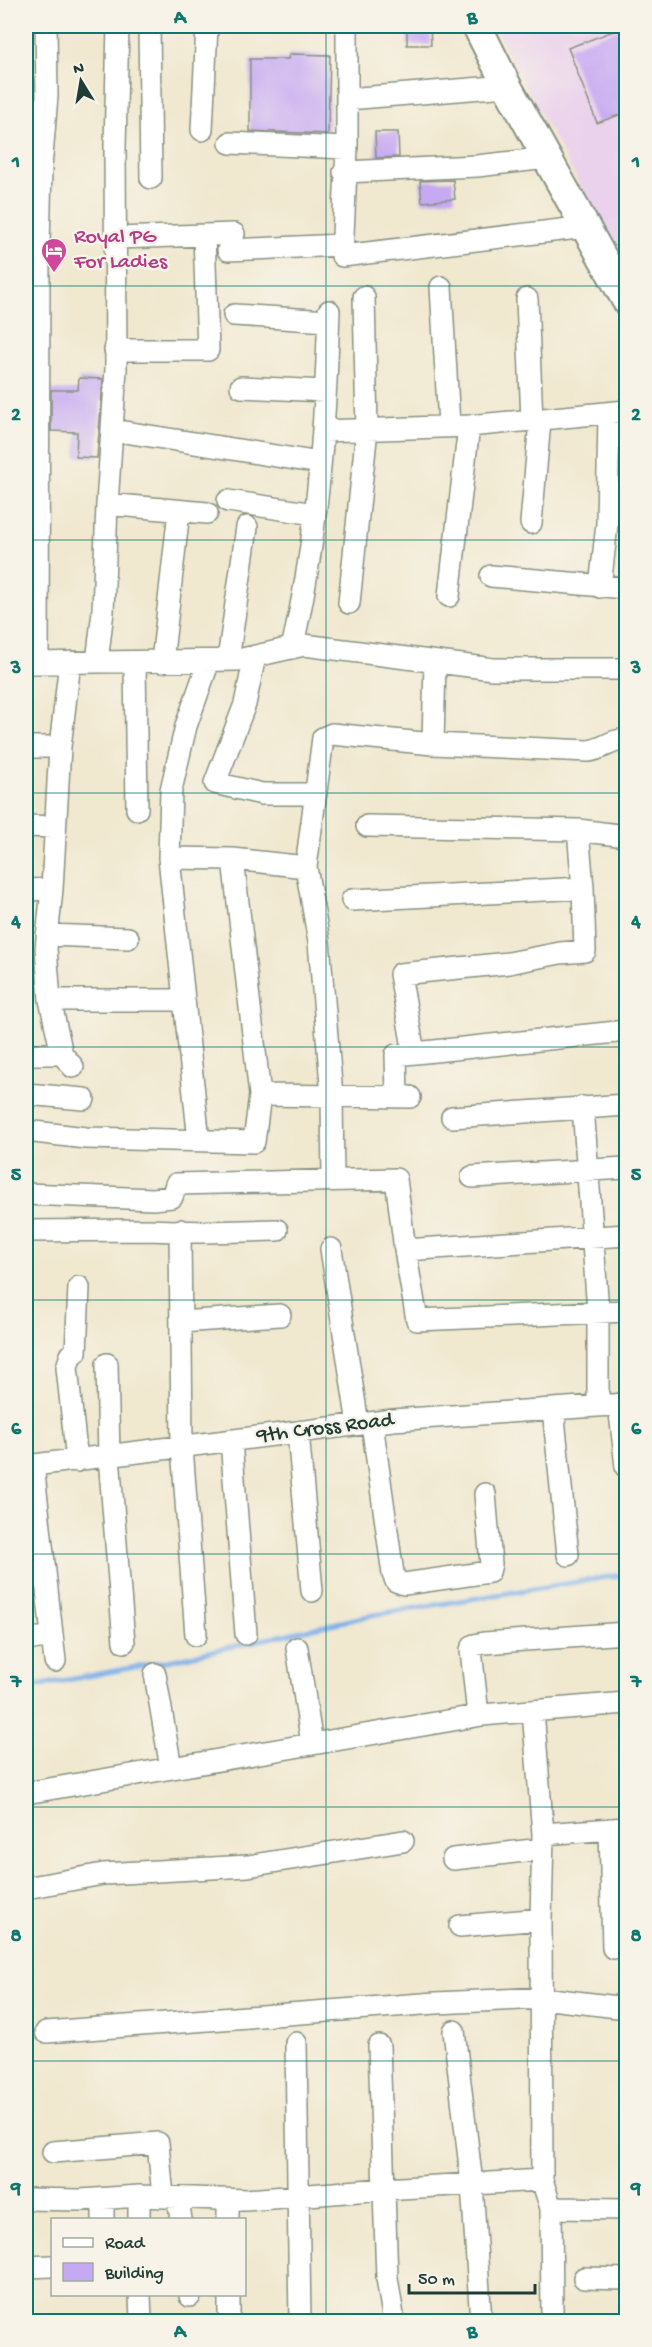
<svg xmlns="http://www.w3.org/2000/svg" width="652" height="2347" font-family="'Gochi Hand',sans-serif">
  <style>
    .built { fill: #ead1ec }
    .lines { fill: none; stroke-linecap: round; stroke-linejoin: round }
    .stream { stroke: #7cafe9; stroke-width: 5 }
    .building { fill: #c6a9f3 }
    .street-casing { stroke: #889282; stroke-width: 24 }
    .secondary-casing { stroke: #889282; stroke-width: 32 }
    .street { stroke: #fff; stroke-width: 21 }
    .secondary { stroke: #fff; stroke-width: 28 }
    .grid { fill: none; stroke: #0f766e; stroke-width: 1.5; stroke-opacity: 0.55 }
    .labels { text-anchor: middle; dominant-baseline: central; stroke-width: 5; stroke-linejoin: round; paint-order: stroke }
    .hotel-label { font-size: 22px; fill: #b23c85; stroke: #f7f3e8; text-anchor: start }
    .street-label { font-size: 22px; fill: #1f3d34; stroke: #f7f3e8 }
    .neatline { fill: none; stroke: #0f766e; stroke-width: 2 }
    .grid-label { font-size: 20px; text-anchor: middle; font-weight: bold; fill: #0f766e }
  </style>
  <rect width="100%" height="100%" fill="#f7f3e8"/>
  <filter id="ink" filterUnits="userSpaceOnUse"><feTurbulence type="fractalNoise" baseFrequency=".0167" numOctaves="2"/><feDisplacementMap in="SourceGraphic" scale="12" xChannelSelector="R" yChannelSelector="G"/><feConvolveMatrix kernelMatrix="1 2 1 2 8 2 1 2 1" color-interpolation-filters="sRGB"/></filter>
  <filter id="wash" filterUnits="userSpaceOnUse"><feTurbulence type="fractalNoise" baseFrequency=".008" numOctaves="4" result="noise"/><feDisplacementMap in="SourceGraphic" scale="24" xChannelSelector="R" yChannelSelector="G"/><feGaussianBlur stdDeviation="1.35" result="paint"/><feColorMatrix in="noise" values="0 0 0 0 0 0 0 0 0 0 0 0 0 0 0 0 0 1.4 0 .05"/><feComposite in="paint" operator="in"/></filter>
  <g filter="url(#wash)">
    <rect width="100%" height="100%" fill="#f0e8cf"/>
    <path class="built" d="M493,26H626V269L502,43Z"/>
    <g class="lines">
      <path class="stream" d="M26,1688L177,1659L372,1615L626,1574"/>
    </g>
    <g id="blocks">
      <path class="building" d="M407,26H430L431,45H407Z
        M627,26V112L597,123L568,48Z
        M289,54L330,55L328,134L250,131V59H288Z
        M375,132H398L399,157L376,158Z
        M453,180L455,199L422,202L420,181Z
        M79,378L103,379L97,458L76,457L77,432L51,431V390H78Z"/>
    </g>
  </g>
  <g filter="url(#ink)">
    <use href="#blocks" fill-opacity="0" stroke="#889282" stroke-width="1.5"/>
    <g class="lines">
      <defs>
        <path id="street" d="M149,26L151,178
          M347,26V148L342,256L586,227
          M347,99L507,86
          M202,130L207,26
          M230,143L347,148
          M344,172L477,166L548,158
          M117,238L234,234
          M228,250L342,245
          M441,287L449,425
          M527,299L532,421
          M234,315L328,321
          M115,350H208L204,235
          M241,387L324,391
          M112,430L320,463
          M323,431L469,426L626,411
          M228,501L315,514
          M107,504L207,513
          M531,523L540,421
          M491,576L626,588
          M600,587L607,524L609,414
          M449,596L469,426
          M349,603L367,429L364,297
          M292,648C318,538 325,425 329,311
          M255,656L245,704L215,783L262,794H316
          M228,660L247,527
          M38,662L39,244L41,168L47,96L46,26
          M70,662L60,747L52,889L46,948L50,1000L62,1054L73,1067
          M97,662L103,611L107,504L116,369L115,146L118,26
          M135,662L137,809
          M162,662L179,511
          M26,663L238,660L304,645L493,669H626
          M433,744L435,662
          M26,747H60
          M26,826L55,827
          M367,826L578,830L626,836
          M169,858L233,859L306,867
          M26,890L52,889
          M352,900L583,888L578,830
          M47,935L128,938
          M50,1000H183
          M414,1053L400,974L509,963L560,953L585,951L583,888
          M26,1054H62
          M26,1094L84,1099
          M260,1095L410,1097
          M397,1097L396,1055L626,1031
          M583,1107L598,1311V1406
          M452,1117L626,1105
          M26,1131L86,1138L254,1142L260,1095L233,859
          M199,1141L169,858L171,790L186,726L209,661
          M472,1177L626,1168
          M333,1180L332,1096L319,942L306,867L323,738L332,734L433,744L588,751C603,750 611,739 626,740
          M26,1194L153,1199L172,1197L176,1184L396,1179L405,1250L417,1320L626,1311
          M180,1230L182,1447L196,1635
          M26,1231L147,1230L205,1232L277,1230
          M331,1249L358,1424
          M405,1250L626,1235
          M181,1322L280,1315
          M107,1364L109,1457L124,1642
          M619,1404L626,1467
          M553,1409L568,1555
          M372,1423L393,1574L396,1581L404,1584L489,1572L491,1564L485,1494
          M298,1432L312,1591
          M231,1440L246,1634
          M77,1461L67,1367L71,1355L76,1352L79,1287
          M33,1465L55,1661
          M26,1466L393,1420L626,1404
          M26,1578L45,1576
          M26,1640L52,1636
          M297,1648L312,1744
          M155,1674L171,1768
          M533,1711L543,1834L541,1919L542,2180L551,2208L626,2209
          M478,1715L471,1650L474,1645L484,1643L626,1633
          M26,1793L482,1715L626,1703
          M610,1829L613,1948
          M543,1834L626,1828
          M453,1859L542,1849
          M26,1888L103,1874L248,1866L403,1841
          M460,1926L541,1919
          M454,2031L472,2184L481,2322
          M46,2032L436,2003L542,1998L626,2008
          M296,2043L300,2322
          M379,2046L387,2278L394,2322
          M53,2152L158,2143L163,2197
          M139,2196V2220
          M178,2198L181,2220
          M26,2199L81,2200L139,2196L246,2200L383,2189L542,2180
          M103,2199V2220
          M228,2200V2220
          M551,2208L552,2314
          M26,2267L52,2266
          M584,2278L626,2279
          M140,2294L141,2322
          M190,2294V2296
          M229,2294V2322"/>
        <path id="secondary" d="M477,26L507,86L626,300"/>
      </defs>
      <use href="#street" class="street-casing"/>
      <use href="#secondary" class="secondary-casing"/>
      <use href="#street" class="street"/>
      <use href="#secondary" class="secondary"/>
    </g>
  </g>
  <path class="grid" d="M326,26V2322M26,286H626M26,540H626M26,793H626M26,1047H626M26,1300H626M26,1554H626M26,1807H626M26,2061H626"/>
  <defs>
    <symbol id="hotel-pin" viewBox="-11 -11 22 30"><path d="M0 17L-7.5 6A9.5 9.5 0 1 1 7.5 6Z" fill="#d1479c" stroke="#f7f3e8"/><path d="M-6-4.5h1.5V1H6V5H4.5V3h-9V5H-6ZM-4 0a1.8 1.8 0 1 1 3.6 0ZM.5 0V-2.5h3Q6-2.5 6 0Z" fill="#fff"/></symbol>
  </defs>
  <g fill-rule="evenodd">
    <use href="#hotel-pin" x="39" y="236" width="30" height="40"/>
  </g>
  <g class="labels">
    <g class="hotel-label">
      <text x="74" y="238">Royal PG<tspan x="74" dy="25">For Ladies</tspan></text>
    </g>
    <g class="street-label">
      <text transform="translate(325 1429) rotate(-7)">9th Cross Road</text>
    </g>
  </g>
  <rect width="652" height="2347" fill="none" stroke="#f7f3e8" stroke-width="66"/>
  <rect x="51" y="2218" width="195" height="78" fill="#f7f3e8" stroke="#a1aaa0" stroke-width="1.5"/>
  <rect x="63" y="2238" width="30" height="9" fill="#ffffff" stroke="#a1aaa0" stroke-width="1.5"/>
  <text x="105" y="2248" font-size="18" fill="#1f3d34">Road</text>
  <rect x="63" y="2263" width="30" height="18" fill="#c6a9f3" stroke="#a1aaa0" stroke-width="1.5"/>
  <text x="105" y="2278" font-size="18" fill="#1f3d34">Building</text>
  <g transform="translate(81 81) rotate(349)" stroke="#f7f3e8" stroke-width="4.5" paint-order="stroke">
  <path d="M0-4.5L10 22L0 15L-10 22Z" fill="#1f3d34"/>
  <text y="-9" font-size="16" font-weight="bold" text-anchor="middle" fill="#1f3d34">N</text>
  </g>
  <path d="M409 2284v9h126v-9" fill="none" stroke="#1f3d34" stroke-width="3"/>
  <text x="418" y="2284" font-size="18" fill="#1f3d34" stroke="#f7f3e8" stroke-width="4.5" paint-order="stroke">50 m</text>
  <rect x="33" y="33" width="586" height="2281" class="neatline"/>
  <g class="grid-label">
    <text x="180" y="23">A</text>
    <text x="472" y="23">B</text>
    <text x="16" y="167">1</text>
    <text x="636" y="167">1</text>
    <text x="16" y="420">2</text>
    <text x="636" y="420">2</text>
    <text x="16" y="673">3</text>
    <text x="636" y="673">3</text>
    <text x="16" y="927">4</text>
    <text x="636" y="927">4</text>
    <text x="16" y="1180">5</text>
    <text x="636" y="1180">5</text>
    <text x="16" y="1434">6</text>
    <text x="636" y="1434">6</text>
    <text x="16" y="1687">7</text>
    <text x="636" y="1687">7</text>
    <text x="16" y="1941">8</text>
    <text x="636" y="1941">8</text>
    <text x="16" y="2194">9</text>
    <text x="636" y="2194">9</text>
    <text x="180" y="2337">A</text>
    <text x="472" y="2337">B</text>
  </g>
</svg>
